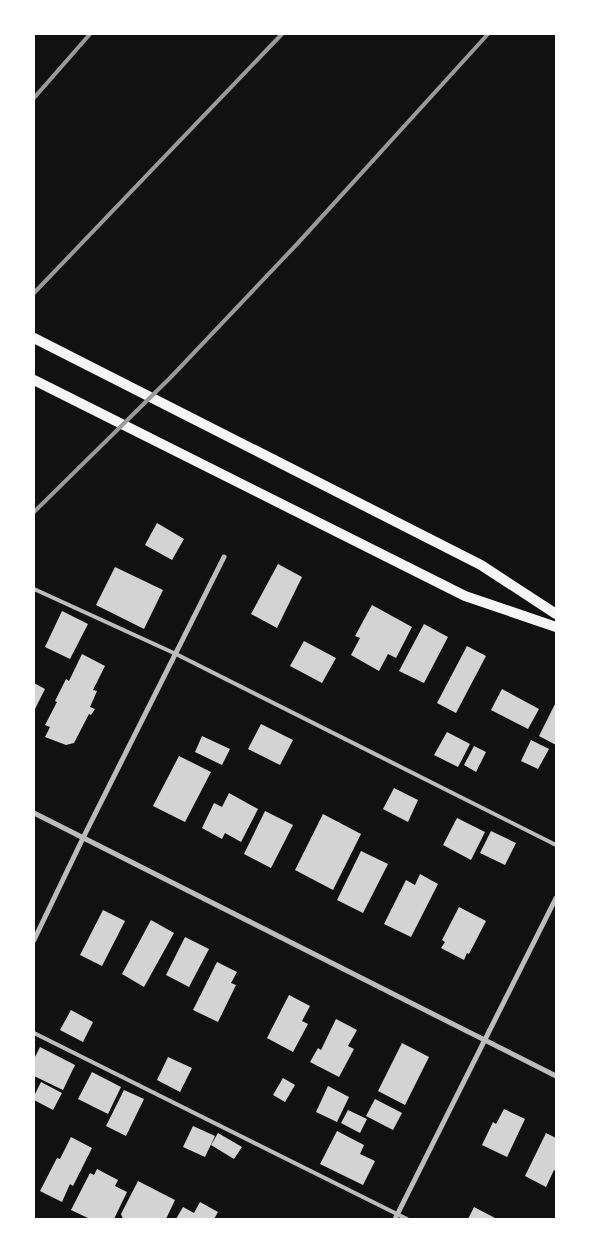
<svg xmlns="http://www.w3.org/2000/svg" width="590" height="1253" font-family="Ubuntu,sans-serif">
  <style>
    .building { fill: #d3d3d3 }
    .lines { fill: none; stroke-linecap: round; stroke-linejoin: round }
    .service { stroke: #bcbcbc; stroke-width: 4 }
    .minor { stroke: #bcbcbc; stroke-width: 5 }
    .secondary { stroke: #f5f5f5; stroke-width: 10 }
    .rail { stroke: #9a9a9a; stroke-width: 4 }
  </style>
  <rect width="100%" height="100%" fill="#111"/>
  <path class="building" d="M157,523L184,539L172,560L145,545Z
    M278,564L302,577L277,628L251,614Z
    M115,567L163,590L144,629L96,605Z
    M372,605L412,627L396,658L388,654L379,671L351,655L360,638L355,636Z
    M62,611L88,624L70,659L45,647Z
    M424,624L448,637L424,683L399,671Z
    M304,641L336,658L322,683L290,666Z
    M467,646L486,656L456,713L437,703Z
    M82,654L105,666L93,690L97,691L90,707L95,709L91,715L89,714L74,743L66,745L45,737L50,727L45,725L57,702L55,701L66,679L69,681Z
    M34,683L45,689L34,711Z
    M502,689L539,709L528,729L491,710Z
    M556,702V745L539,736Z
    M261,724L293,740L280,765L248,749Z
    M447,732L470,744L458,767L434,755Z
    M202,736L230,749L222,765L195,752Z
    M531,740L549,749L538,769L521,761Z
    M474,746L486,752L476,772L464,765Z
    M179,756L211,772L185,822L153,806Z
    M394,788L418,800L408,822L383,809Z
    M229,793L258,809L241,842L225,833L222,839L202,828L214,803L222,807Z
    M265,811L293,825L271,868L244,854Z
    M323,814L361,834L333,890L295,870Z
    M457,818L485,832L471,860L443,845Z
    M491,831L516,843L505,865L480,853Z
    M361,851L388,864L363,913L337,900Z
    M420,874L438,884L411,937L384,924L406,880L415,885Z
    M459,907L486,921L469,954L467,953L464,960L441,948L445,942L442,940Z
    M103,910L125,921L102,966L80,955Z
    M151,920L174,933L144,987L122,974Z
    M185,937L209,949L189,987L166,975Z
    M217,962L237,972L231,983L236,985L218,1022L193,1010Z
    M289,995L310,1006L302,1021L308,1024L293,1052L267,1038Z
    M71,1010L93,1022L83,1042L60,1030Z
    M336,1019L357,1030L348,1046L354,1049L339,1077L310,1062L318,1048L321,1050Z
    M402,1043L429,1057L405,1105L378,1091Z
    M40,1047L75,1065L63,1090L34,1076V1059Z
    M168,1057L192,1068L180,1092L157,1080Z
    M92,1072L121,1087L108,1114L78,1099Z
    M283,1078L295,1085L285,1102L273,1095Z
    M41,1082L62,1093L53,1110L34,1100V1096Z
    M328,1086L349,1097L337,1122L316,1112Z
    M124,1090L144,1099L126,1136L106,1126Z
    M375,1099L402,1113L393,1130L366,1116Z
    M504,1109L525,1119L507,1157L482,1145L493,1122L496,1124Z
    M348,1110L367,1119L360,1133L341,1123Z
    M193,1126L215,1136L205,1157L183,1147Z
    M337,1131L364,1145L360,1154L375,1161L363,1185L320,1164Z
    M218,1133L242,1147L234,1159L211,1145Z
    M546,1133L556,1138V1171L554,1170L546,1187L525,1176Z
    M71,1137L92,1148L73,1186L70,1184L62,1202L40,1191L57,1158L60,1159Z
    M97,1169L118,1180L115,1186L127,1192L114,1219H90L71,1210L90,1173L94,1175Z
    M138,1181L175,1200L166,1219H123L121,1214Z
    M200,1202L218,1212L214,1219H176L183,1207L194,1213Z
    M474,1207L497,1219H468Z"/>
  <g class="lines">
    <path class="service" d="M34,589L176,654L556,845
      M34,1033L407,1219"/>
    <path class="minor" d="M34,813L556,1076
      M34,940L83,838L224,557
      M395,1219L556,898"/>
    <path class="secondary" d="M34,338L481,565L556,614
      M34,380L465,596L556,627"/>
    <path class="rail" d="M34,98L90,34
      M34,293L282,34
      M34,512L171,377L298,243L488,34"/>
  </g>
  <rect width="590" height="1253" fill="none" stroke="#ffffff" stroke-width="70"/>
</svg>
